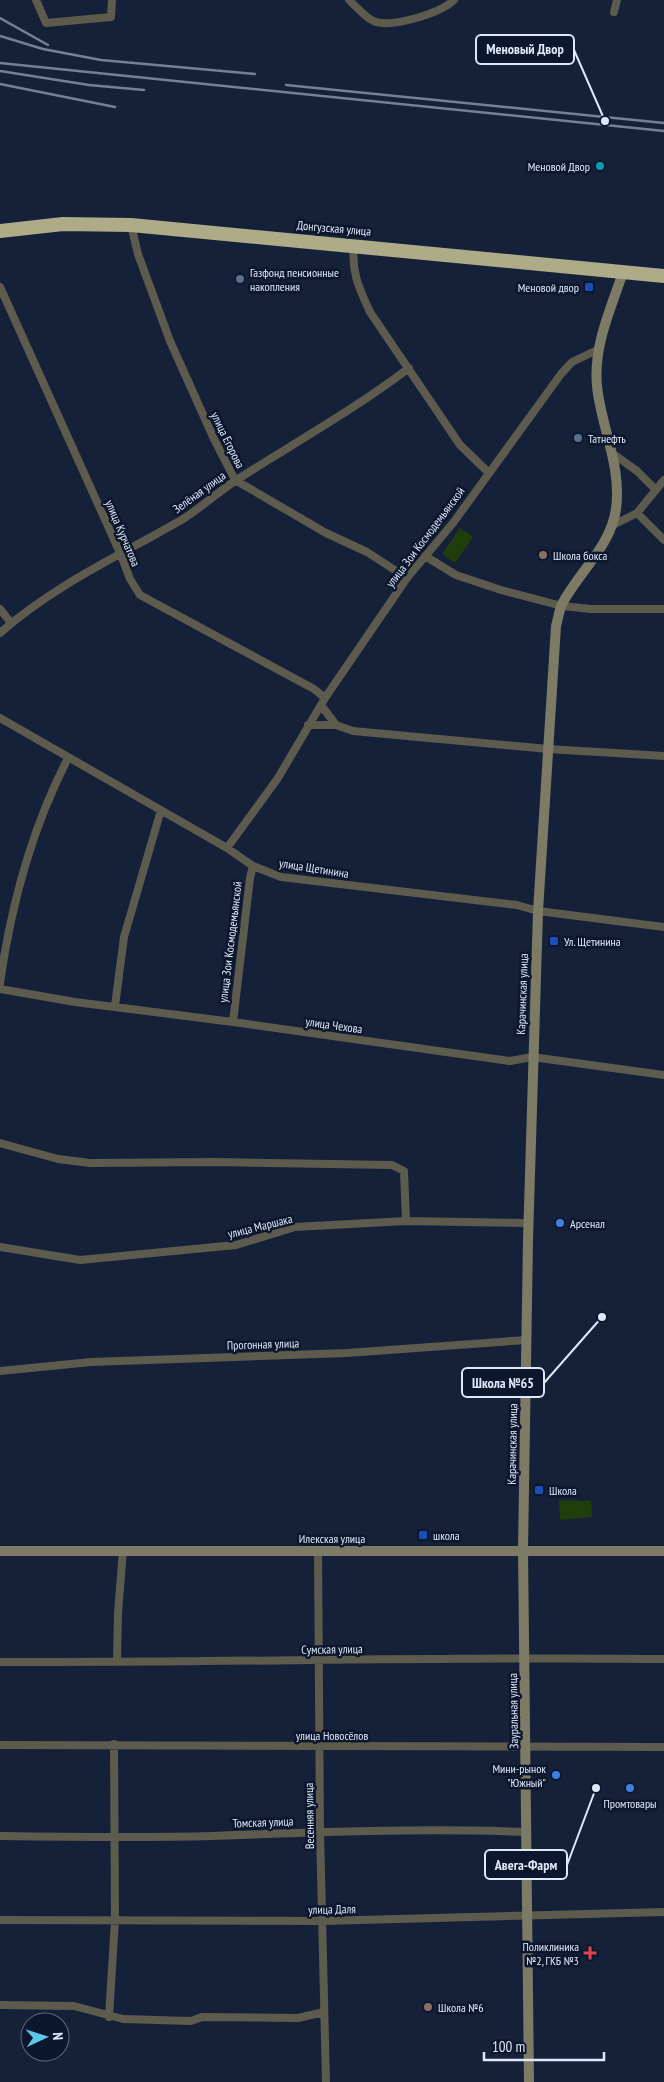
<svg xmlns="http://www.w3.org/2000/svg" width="664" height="2082" font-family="'PT Sans Narrow',sans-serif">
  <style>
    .green { fill: #1f3e0b }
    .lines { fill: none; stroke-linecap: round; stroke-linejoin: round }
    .street { stroke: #5c5b4d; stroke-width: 8 }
    .secondary { stroke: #7d7b65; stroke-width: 10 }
    .highway { stroke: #aeab88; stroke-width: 14 }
    .rail { stroke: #768094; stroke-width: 2.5 }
    .culture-dot { fill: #0f9aa8; stroke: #0c172e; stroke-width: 2 }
    .service-dot { fill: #5c6f8a; stroke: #0c172e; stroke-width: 2 }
    .transit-dot { fill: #1a4fb4; stroke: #0c172e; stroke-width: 2 }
    .education-dot { fill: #8d6e63; stroke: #0c172e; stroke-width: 2 }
    .shop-dot { fill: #3f7fe0; stroke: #0c172e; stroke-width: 2 }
    .health-dot { fill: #e0444e; stroke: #0c172e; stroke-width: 2 }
    .labels { text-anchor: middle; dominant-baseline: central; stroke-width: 5; stroke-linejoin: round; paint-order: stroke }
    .poi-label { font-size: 12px; fill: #dfe8f9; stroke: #0c172e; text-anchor: start }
    .street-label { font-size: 12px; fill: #dfe8f9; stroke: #0c172e }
    .leader { fill: none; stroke: #dfe8f9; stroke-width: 2 }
    .callout-dot { fill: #dfe8f9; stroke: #0c172e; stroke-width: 2 }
    .callout { fill: #0c172e; stroke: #dfe8f9; stroke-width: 2 }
    .callout-label { font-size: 14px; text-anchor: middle; font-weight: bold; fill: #dfe8f9 }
  </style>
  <rect width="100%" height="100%" fill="#152138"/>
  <path class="green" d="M460,528L473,537L455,563L442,554Z
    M559,1500L591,1501L592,1517L560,1520Z"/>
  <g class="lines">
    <path class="street" d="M36,0L46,23L111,17L112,0
      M349,0C356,6 367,20 376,22C395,27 441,13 454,0
      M614,12L617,0
      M131,225L138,254L170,341L214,439L235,480L326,533L367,552L407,578
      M354,245C351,272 359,288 370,312L460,445L488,472
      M0,287L121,555L130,579L140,595L314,689L325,698
      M612,453L637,471L655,489
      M637,513L664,540
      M613,525L637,513L664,480
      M425,556L456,575L501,590L562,606L591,609H664
      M0,609L11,623
      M0,633C54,585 121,555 183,519C202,507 219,491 238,479C296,442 355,409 409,368
      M321,705L336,725L353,731L548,749L664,756
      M0,718L227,848L253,866L281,877L517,905L538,911L664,927
      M308,725H336
      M227,848L278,778L325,698L407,578L453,523L561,374L572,362L597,350
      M0,983C11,905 32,828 68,758
      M0,989L75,1002L233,1022L510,1061L532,1057L664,1075
      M115,1006L124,937L161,810
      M233,1022L250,878L253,866
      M0,1143L58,1159L90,1163L216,1162L392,1165L404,1171L406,1221
      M0,1247L80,1260L236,1245L295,1227L406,1221L528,1223
      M0,1371L91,1362L347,1353L526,1340
      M318,1550L320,1831L326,2082
      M117,1660L118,1613L123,1550
      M0,1662C221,1663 443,1656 664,1659
      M0,1745L664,1747
      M0,1836C71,1837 141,1838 212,1836C317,1832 422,1828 526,1832
      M0,1920L323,1921L664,1912
      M0,2005L74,2006L123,2019L191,2021L202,2017L298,2018L324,2012
      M109,2017L115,1920L114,1744"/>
    <path class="secondary" d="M0,1551H664
      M529,2082L523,1550L528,1240L538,911L556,626C558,619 559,611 562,604C579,572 611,546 616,509C622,466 601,427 597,386C593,346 611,309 623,272"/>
    <path class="highway" d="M0,231L63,224L131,225L664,276"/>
    <path class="rail" d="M0,18L48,45
      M0,36L43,49L101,60L255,74
      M0,63L664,131
      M0,71L89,85L144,90
      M0,84L115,107
      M286,85L664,123"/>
  </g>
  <circle class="culture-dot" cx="600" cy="166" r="5"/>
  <g class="service-dot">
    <circle cx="240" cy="279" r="5"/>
    <circle cx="578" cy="438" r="5"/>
  </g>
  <g class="transit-dot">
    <rect x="584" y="282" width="10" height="10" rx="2.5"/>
    <rect x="549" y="936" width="10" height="10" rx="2.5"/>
    <rect x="534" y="1485" width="10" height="10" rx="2.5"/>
    <rect x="418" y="1530" width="10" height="10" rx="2.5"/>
  </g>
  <g class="education-dot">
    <circle cx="543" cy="555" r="5"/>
    <circle cx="428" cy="2007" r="5"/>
  </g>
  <g class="shop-dot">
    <circle cx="560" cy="1223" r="5"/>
    <circle cx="556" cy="1775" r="5"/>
    <circle cx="630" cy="1788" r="5"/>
  </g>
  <path class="health-dot" d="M587.5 1945.5h5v5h5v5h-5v5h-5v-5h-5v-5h5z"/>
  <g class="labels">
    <g class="poi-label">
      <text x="590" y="166" text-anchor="end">Меновой Двор</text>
      <text x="250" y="272">Газфонд пенсионные<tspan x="250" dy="14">накопления</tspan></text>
      <text x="579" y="287" text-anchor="end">Меновой двор</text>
      <text x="588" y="438">Татнефть</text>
      <text x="553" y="555">Школа бокса</text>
      <text x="564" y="941">Ул. Щетинина</text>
      <text x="570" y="1223">Арсенал</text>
      <text x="549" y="1490">Школа</text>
      <text x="433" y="1535">школа</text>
      <text x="546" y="1768" text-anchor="end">Мини-рынок<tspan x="546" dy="14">"Южный"</tspan></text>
      <text x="630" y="1803" text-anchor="middle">Промтовары</text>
      <text x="579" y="1946" text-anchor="end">Поликлиника<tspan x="579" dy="14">№2, ГКБ №3</tspan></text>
      <text x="438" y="2007">Школа №6</text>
    </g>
    <g class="street-label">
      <text transform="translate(334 228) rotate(5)">Донгузская улица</text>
      <text transform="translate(228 440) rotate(64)">улица Егорова</text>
      <text transform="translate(199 492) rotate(-36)">Зелёная улица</text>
      <text transform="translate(123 533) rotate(67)">улица Курчатова</text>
      <text transform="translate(425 537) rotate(-53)">улица Зои Космодемьянской</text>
      <text transform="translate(314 868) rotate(9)">улица Щетинина</text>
      <text transform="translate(230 942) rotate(-83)">улица Зои Космодемьянской</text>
      <text transform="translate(522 994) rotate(-88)">Карачинская улица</text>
      <text transform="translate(334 1025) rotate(8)">улица Чехова</text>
      <text transform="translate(260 1226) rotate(-14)">улица Маршака</text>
      <text transform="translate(263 1344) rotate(-2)">Прогонная улица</text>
      <text transform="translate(512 1444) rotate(-89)">Карачинская улица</text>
      <text x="332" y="1538">Илекская улица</text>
      <text transform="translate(332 1649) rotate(-1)">Сумская улица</text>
      <text transform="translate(513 1711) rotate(-91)">Зауральная улица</text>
      <text x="332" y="1735">улица Новосёлов</text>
      <text transform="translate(309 1816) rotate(-91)">Весенняя улица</text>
      <text transform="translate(263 1822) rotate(-2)">Томская улица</text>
      <text transform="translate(332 1909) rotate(-1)">улица Даля</text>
    </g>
  </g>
  <path class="leader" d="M605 121L574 50M602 1317L544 1383M596 1788L567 1865"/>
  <g class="callout-dot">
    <circle cx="605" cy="121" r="5"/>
    <circle cx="602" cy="1317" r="5"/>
    <circle cx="596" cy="1788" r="5"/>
  </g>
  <g class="callout">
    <rect x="476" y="35" width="98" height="29" rx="5"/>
    <rect x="462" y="1368" width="82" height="29" rx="5"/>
    <rect x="485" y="1850" width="82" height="29" rx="5"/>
  </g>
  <g class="callout-label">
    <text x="525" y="54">Меновый Двор</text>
    <text x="503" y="1388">Школа №65</text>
    <text x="526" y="1870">Авега-Фарм</text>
  </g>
  <g transform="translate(45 2037) rotate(86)"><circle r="24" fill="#0c172e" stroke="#606b7f"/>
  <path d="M0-4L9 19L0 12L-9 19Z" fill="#5cc7e7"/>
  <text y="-8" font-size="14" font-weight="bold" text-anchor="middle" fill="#dfe8f9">N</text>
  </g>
  <path d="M484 2052v8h120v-8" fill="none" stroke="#dfe8f9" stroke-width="2.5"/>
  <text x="492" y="2052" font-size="15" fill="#dfe8f9" stroke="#0c172e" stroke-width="4" paint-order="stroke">100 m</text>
</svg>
